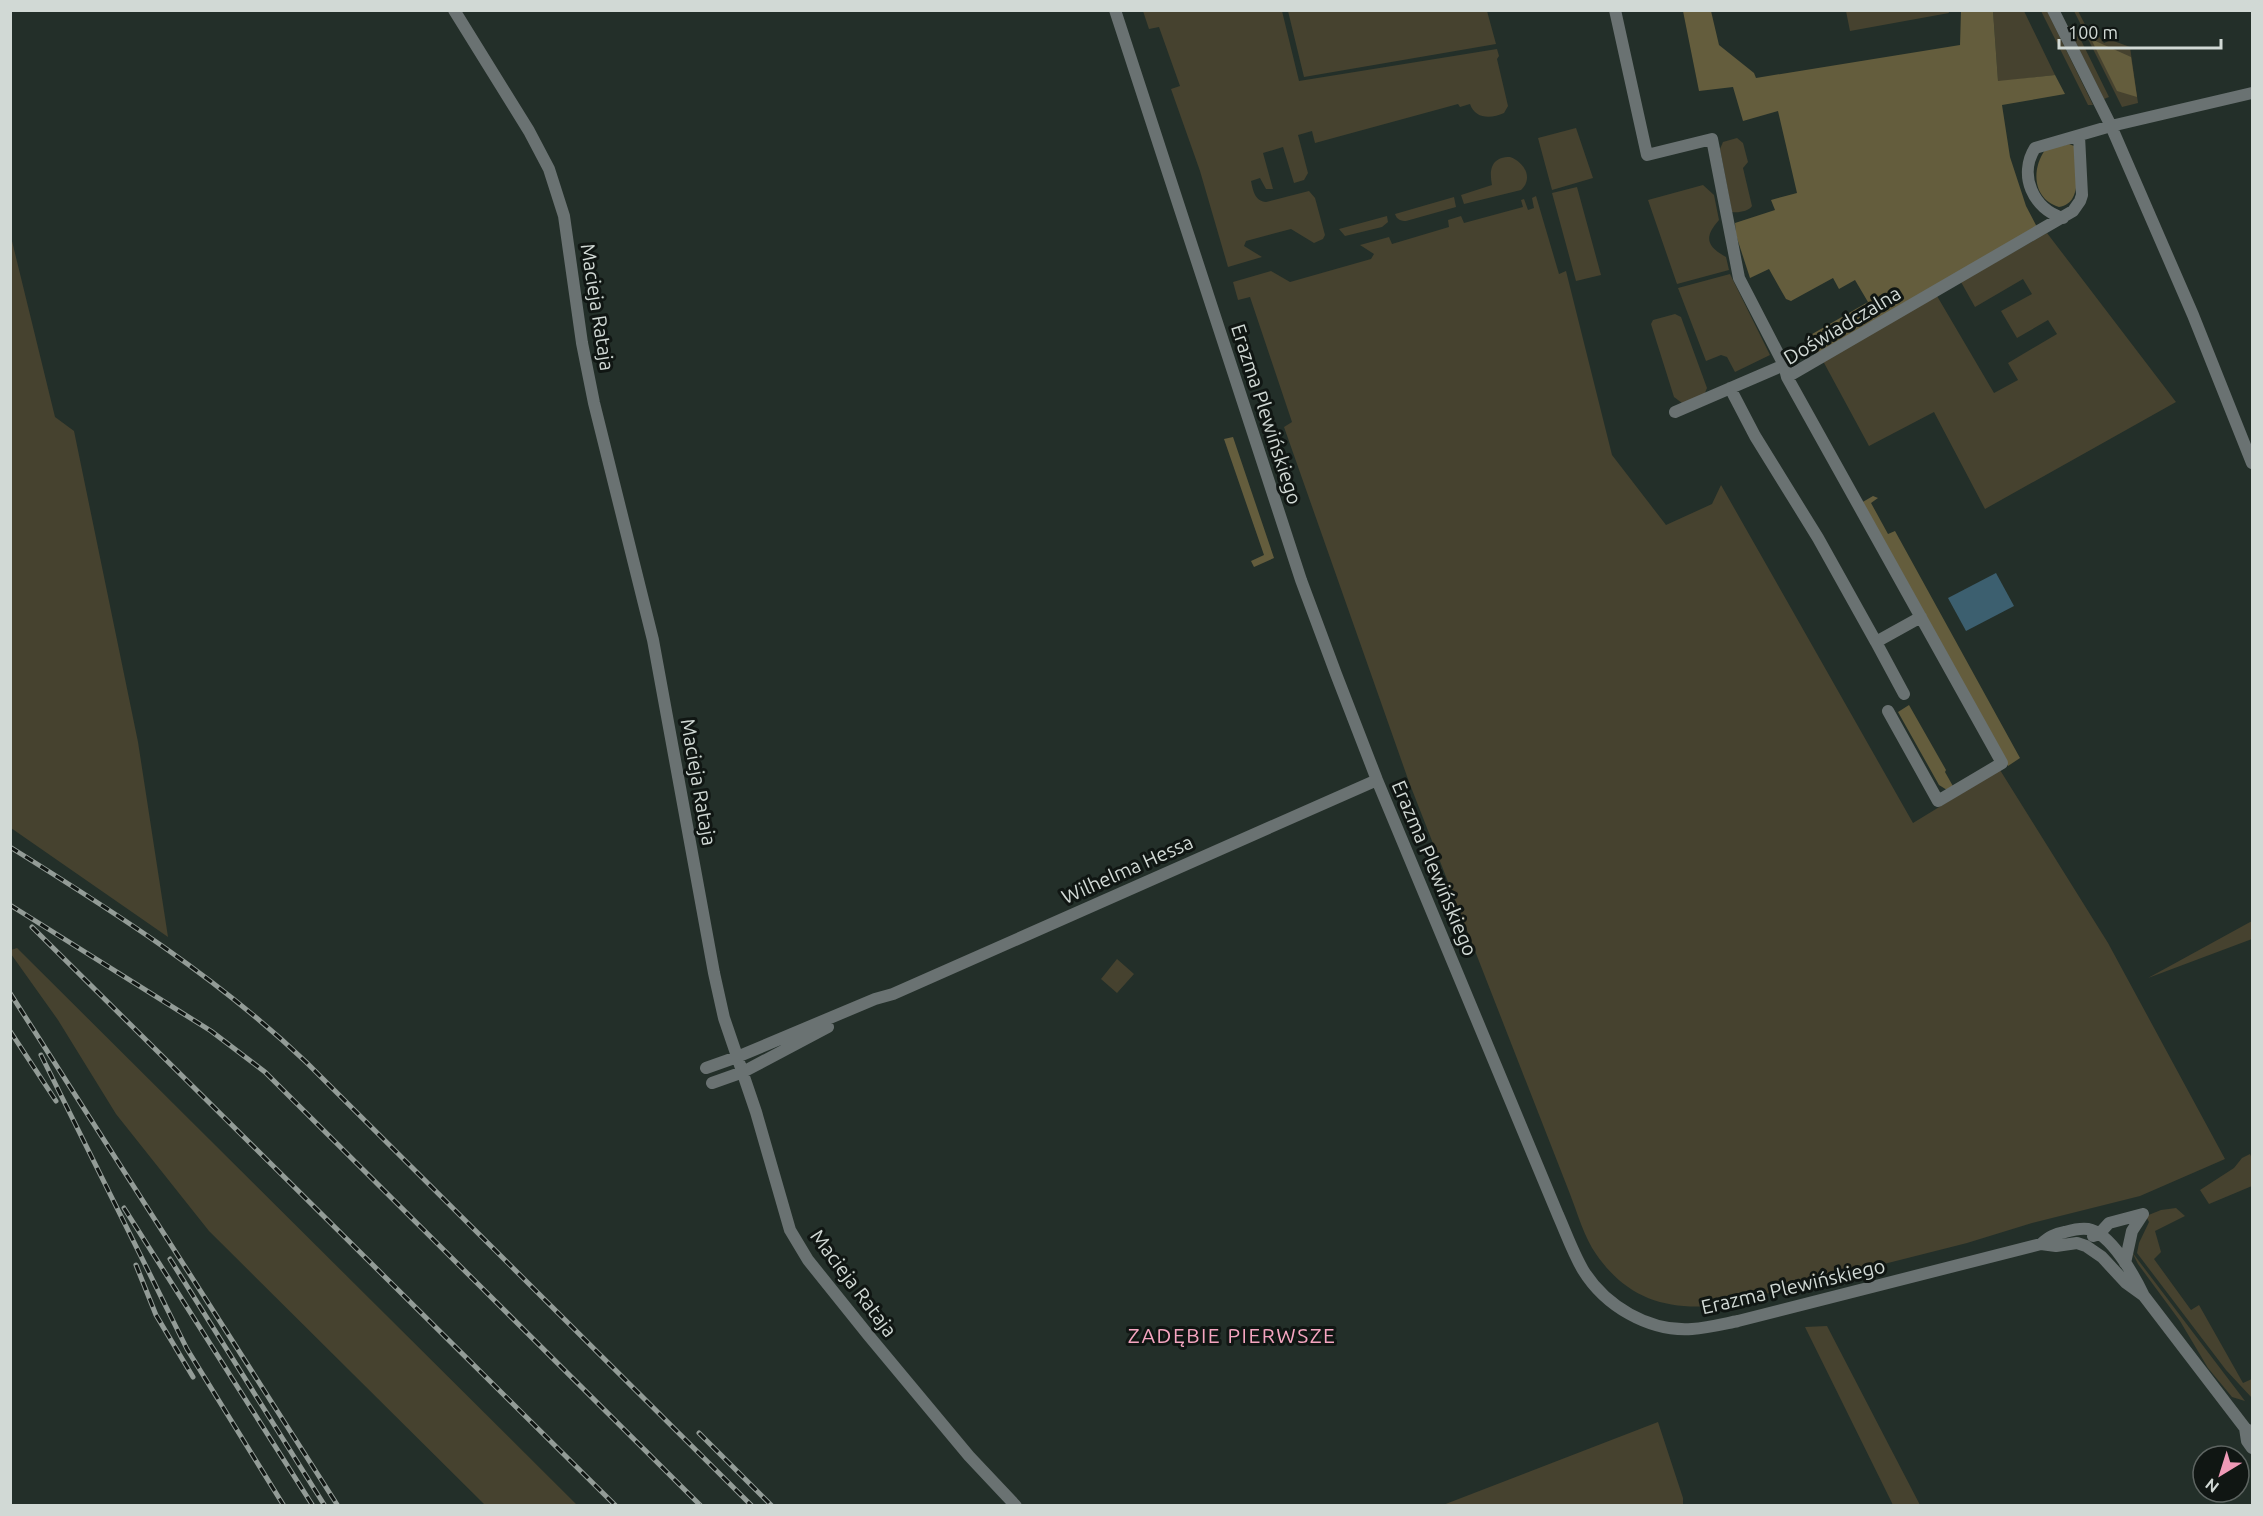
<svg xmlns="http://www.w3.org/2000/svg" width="2263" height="1516" font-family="Ubuntu,sans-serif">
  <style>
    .green { fill: #46422f }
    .forest { fill: #645d3d }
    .water { fill: #3c5f6f }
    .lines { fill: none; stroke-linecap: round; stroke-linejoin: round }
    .minor { stroke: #6a7272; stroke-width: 12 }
    .rail-casing { stroke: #939c97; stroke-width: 5 }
    .rail { stroke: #101613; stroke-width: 3; stroke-dasharray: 9; stroke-linecap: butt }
    .labels { text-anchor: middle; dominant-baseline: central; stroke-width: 6; stroke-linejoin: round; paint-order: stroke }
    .street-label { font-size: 20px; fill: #d1d9d5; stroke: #101613 }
    .neighbourhood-label { font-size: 21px; letter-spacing: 1.5px; fill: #f5a5c0; stroke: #101613 }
  </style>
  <rect width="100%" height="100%" fill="#232f29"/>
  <path class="green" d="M1948,10L1949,13L1850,31L1846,11Z
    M1143,11H1282L1299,81L1497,49L1499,56L1497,59L1508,106L1504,113C1491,119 1475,119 1470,104L1460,107L1458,104L1315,143L1312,131L1298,135L1308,173L1304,180L1294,183L1283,147L1263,153L1273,189H1266L1260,178L1251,181C1253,191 1255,201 1266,202L1309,191L1315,198L1325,235L1323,239L1314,243L1291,229L1246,241L1244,246L1262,257L1228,267L1200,171L1171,89L1180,86L1159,27L1149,29Z
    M1288,11H1487L1496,44L1304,77Z
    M1993,11H2024L2055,75L1998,82Z
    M2041,11H2047L2093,105H2088Z
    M2074,11H2078L2091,36L2097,34L2104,43L2111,40L2130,47L2138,103L2122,107Z
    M2073,24L2109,97L2104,99L2068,27Z
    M1576,128L1593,178L1552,190L1538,138Z
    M1737,138L1743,143L1748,162L1743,168L1752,206C1749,211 1739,213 1732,212L1720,149L1723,142Z
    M1510,157C1524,162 1534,178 1521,190L1464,204L1461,195L1492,185C1489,170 1491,157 1510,157Z
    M1703,185L1714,195L1719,220C1704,237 1706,246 1726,257L1729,270L1677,284L1648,200Z
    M1577,187L1601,275L1576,281L1552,193Z
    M1536,196L1559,274L1566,271L1612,455L1666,525L1712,504L1721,485L1913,823L2000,770L2108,943L2225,1159L2140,1196L2032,1223L1967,1243L1722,1305C1668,1311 1628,1300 1596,1254C1585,1239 1577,1212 1570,1194L1409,782L1284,427L1292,422L1250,297L1238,300L1233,282L1271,271L1290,282L1371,259L1374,254L1360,245L1389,237L1392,244L1449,227L1448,220L1461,216L1464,223L1523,207L1521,200L1524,199L1528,210L1534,208L1532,198Z
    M1454,197L1456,207L1406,221C1401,221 1397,220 1395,214Z
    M1387,216L1388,222L1382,227L1345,236L1339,229Z
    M2047,233L2176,402L1985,509L1934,412L1869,446L1823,361L1937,296L1994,393L2018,380L2008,363L2057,334L2048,320L2017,338L2001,311L2032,294L2023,279L1975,307L1961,282Z
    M11,237L55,417L74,431L138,742L168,937L11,828Z
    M1730,274L1770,355L1735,372L1727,357L1721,355L1706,361L1678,288Z
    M1675,314L1681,317L1707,388L1704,395L1682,403L1674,397L1651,324L1653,320Z
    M2252,921V939L2148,978Z
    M17,948L577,1505H485L209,1231L116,1114L58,1020L11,954V950Z
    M1117,959L1134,974L1117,993L1101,979Z
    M2250,1154L2252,1159V1186L2209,1204L2200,1190L2234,1168L2242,1158Z
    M2176,1208L2185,1216L2155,1231L2161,1252L2154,1259L2191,1310L2199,1305L2243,1383L2252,1379V1398L2226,1370L2137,1253L2139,1243L2149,1222L2146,1216L2161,1210Z
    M2132,1252L2245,1401L2232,1397L2208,1368L2180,1321L2138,1264Z
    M1827,1326L1920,1505H1893L1805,1327Z
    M1658,1422L1683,1498V1505H1443Z"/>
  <path class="forest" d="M1683,11H1711L1719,45L1754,73L1756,78L1960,45L1961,11H1993L1998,81L2055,75L2065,94L2002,105L2010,157L2026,206L2037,227L1816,355L1807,337L1868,302L1855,280L1839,289L1833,278L1791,301L1786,299L1769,269L1750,278L1736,235L1735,223L1775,210L1771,200L1797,193L1778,111L1743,121L1733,87L1699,91Z
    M2091,39L2131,57L2137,97L2117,91Z
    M2069,144L2074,146C2075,164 2085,203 2059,207C2033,199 2031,170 2045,150Z
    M1233,437L1274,558L1254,567L1251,561L1264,555L1224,439Z
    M1873,496L1878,498L1871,503L1888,534L1895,531L2020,758L2008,766L1861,503Z
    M1909,705L1946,770L1945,772L1954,788L1947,790L1939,785L1898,712Z"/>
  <path class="water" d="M1996,573L2014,606L1966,631L1948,598Z"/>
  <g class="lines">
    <path class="minor" d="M454,10L529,131L549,169L564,216L582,343L594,403L653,640L714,973L724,1018L756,1112L790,1230L808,1260L869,1336L969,1456L1016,1506
      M1115,10L1301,580L1336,674L1377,780L1558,1215C1566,1233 1573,1253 1583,1270C1605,1306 1649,1332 1692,1329C1707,1328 1723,1324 1738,1321L2041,1244L2056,1246L2077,1243L2086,1246L2102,1257L2126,1283L2144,1296
      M1615,10L1647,155L1712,139L1739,278L1784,365L1787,377
      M2053,10L2111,126L2193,315L2252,463
      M2063,218C2033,209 2018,175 2035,148L2111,126L2252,93
      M1730,388L1755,436L1818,538L1876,642L1921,617
      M1675,412L1784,365
      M1876,642L1904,694
      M1888,711L1938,801L2002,763L1787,377L2073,211L2080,201L2082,195L2079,136
      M706,1068L737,1057L875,999L893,994L1377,780
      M712,1083L743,1072L828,1027
      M2093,1236L2099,1234L2109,1223L2143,1214
      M2041,1244C2049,1237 2054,1234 2065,1232C2072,1230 2081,1228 2088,1229C2111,1233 2135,1277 2144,1296L2245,1428L2252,1433
      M2125,1263L2132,1231L2143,1214
      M2245,1428L2247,1441L2252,1448"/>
    <defs>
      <path id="rail" d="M10,847C114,912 217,977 306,1062L752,1506
        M10,905L211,1031L265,1072L701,1506
        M32,927L616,1506
        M10,993L338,1506
        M10,1031L56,1101
        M41,1055L187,1349L284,1506
        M124,1208L313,1506
        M170,1259L325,1506
        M136,1265L156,1315L193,1377
        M699,1433L772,1506"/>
    </defs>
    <use href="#rail" class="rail-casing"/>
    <use href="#rail" class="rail"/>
  </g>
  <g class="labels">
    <g class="street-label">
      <text transform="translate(598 307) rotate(81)">Macieja Rataja</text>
      <text transform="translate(1842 325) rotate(-31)">Doświadczalna</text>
      <text transform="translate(1267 414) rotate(72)">Erazma Plewińskiego</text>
      <text transform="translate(699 782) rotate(80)">Macieja Rataja</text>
      <text transform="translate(1435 868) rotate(67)">Erazma Plewińskiego</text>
      <text transform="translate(1127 869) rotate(-24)">Wilhelma Hessa</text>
      <text transform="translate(854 1283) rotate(53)">Macieja Rataja</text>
      <text transform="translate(1793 1286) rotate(-13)">Erazma Plewińskiego</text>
    </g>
    <g class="neighbourhood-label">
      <text x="1232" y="1335">ZADĘBIE PIERWSZE</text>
    </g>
  </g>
  <rect width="2263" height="1516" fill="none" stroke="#d1d9d5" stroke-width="24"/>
  <g transform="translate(2221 1474) rotate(218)"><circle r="28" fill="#101613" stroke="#5d6461" stroke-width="1.5"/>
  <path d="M0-4.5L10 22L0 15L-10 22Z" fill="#f09ab7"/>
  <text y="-9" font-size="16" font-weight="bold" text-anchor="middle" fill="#d1d9d5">N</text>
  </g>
  <path d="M2059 39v9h162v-9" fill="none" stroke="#d1d9d5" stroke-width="3"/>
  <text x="2068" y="39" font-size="18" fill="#d1d9d5" stroke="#101613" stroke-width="4.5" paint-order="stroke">100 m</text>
</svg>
